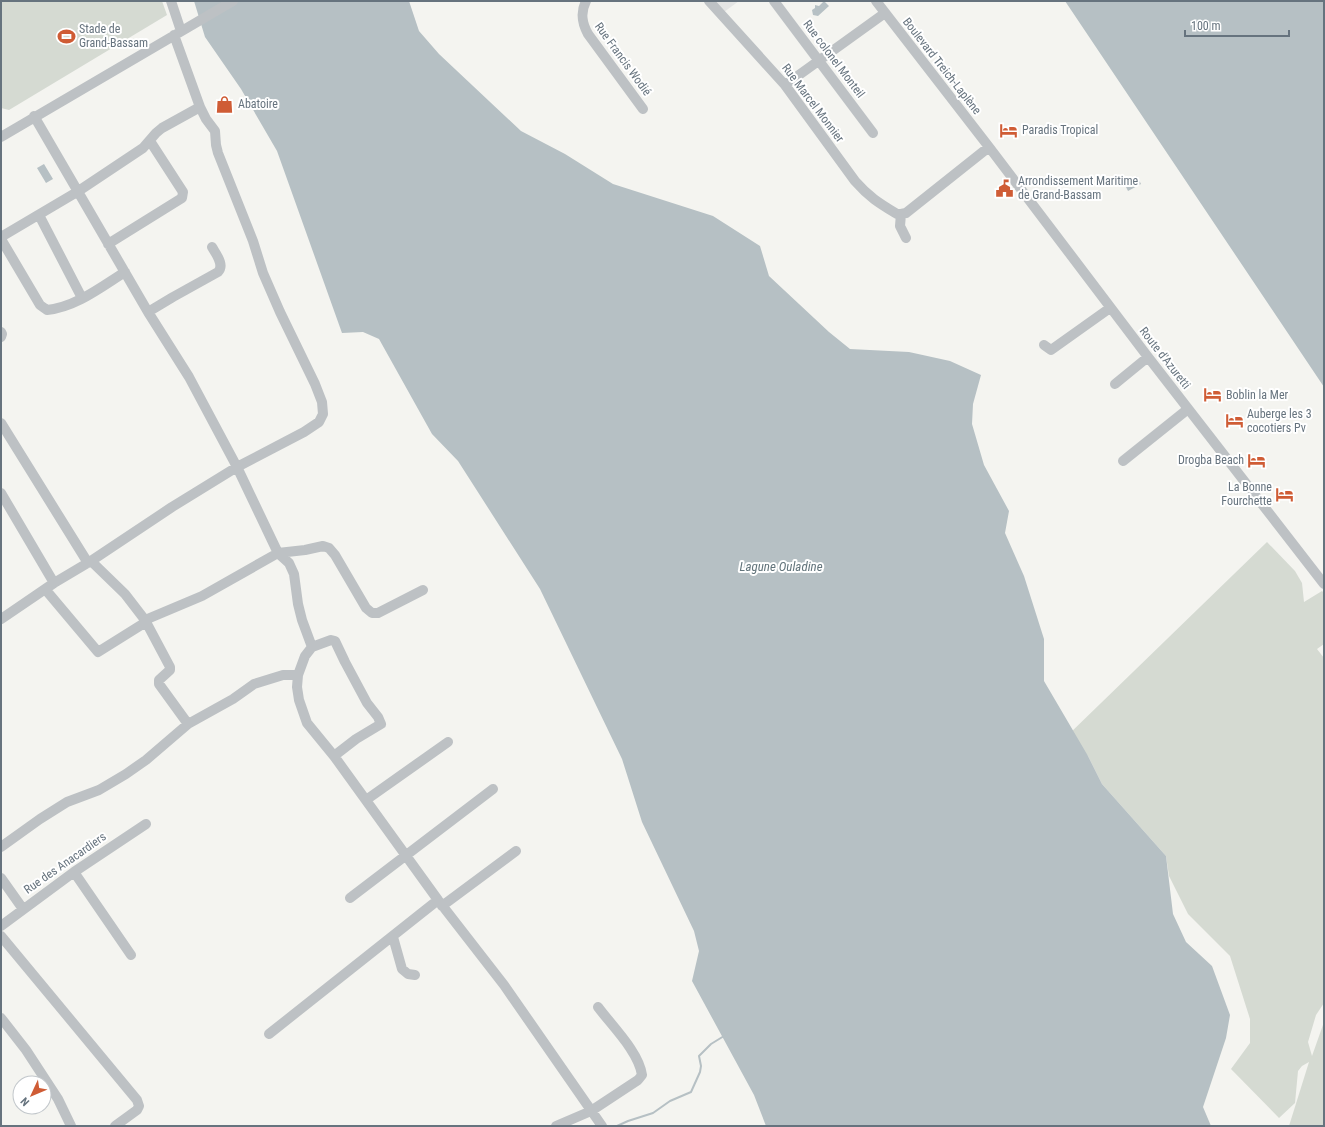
<svg xmlns="http://www.w3.org/2000/svg" width="1325" height="1127" font-family="'Roboto Condensed',sans-serif">
  <style>
    .built { fill: #e4e5e4 }
    .green { fill: #d5dad2 }
    .water { fill: #b6c0c4 }
    .lines { fill: none; stroke-linecap: round; stroke-linejoin: round }
    .stream { stroke: #b6c0c4; stroke-width: 2 }
    .minor { stroke: #bdc1c4; stroke-width: 10 }
    .labels { text-anchor: middle; dominant-baseline: central; stroke-width: 4; stroke-linejoin: round; paint-order: stroke }
    .poi-label { font-size: 12px; fill: #66737e; stroke: #fff; text-anchor: start }
    .street-label { font-size: 12px; fill: #66737e; stroke: #fff }
    .water-label { font-size: 13px; font-style: italic; fill: #62747b; stroke: #fff }
  </style>
  <rect width="100%" height="100%" fill="#f4f4f0"/>
  <path class="built" d="M714,1H739L724,12Z"/>
  <path class="green" d="M1,1H162L167,15L9,110L1,108Z
    M1267,542L1295,571L1302,583L1304,602L1322,591L1324,593V644L1317,649L1324,658V1003L1316,1015L1308,1042L1312,1056L1324,1022V1126H1289L1309,1062L1302,1066L1298,1071L1295,1103L1279,1118L1231,1069L1250,1043V1019L1230,956L1188,914L1169,876L1166,856L1102,784L1088,756L1067,736Z"/>
  <path class="water" d="M194,1H409L419,31L439,54L521,131L565,154L613,184L713,216L760,246L769,276L829,332L850,349L909,352L950,361L981,375L973,404L972,424L984,465L1009,511L1005,533L1024,576L1044,639V681L1088,756L1102,784L1166,856L1173,914L1186,942L1212,966L1230,1015L1226,1038L1203,1107L1211,1126H766L754,1095L692,981L699,951L694,931L642,822L622,759L540,589L458,461L432,434L379,339L363,332L342,333L277,151L241,89L205,37Z
    M824,1L829,6L818,16L813,15L812,10L815,8V5L819,6Z
    M1065,1H1324V387Z
    M44,164L53,179L46,183L37,168Z
    M1137,176L1141,184L1128,191L1124,183Z"/>
  <g class="lines">
    <path class="stream" d="M617,1126L628,1121L653,1113L670,1101L691,1092L700,1072L701,1066L699,1056L711,1044L724,1036"/>
    <path class="minor" d="M171,1L181,31
      M586,1C580,13 582,23 588,34L643,109
      M709,1L785,85L855,181C869,197 879,203 897,214H901
      M774,1L873,133
      M876,1L989,147L1148,357L1324,584
      M785,85L885,13
      M34,116L148,312L189,377L237,467L278,553L289,563L294,574L298,604L302,620L312,647L305,656L298,675L297,687L299,700L307,723L334,756L438,900L504,985L602,1126
      M1,137L233,1
      M901,214L906,213L989,147
      M901,214L900,226L906,238
      M39,215L82,298
      M1,237L77,192L143,148L156,133L162,128L200,107
      M1,239L40,305L47,310C76,307 101,287 125,272
      M108,244L182,198L183,192L150,141
      M148,312L173,297L218,272C225,265 216,254 212,247
      M1,332L2,334L1,337
      M1044,345L1051,350L1110,308
      M1115,384L1148,357
      M1,423L88,563
      M1123,461L1188,409
      M1,493L54,583
      M91,561L125,594L145,620L170,667V670L159,680V684L188,724
      M45,589L98,652L146,622
      M1,619L54,583L91,561L172,507L237,467L304,432L319,422L323,414L322,402L315,384L280,312L263,273L253,241L218,153L216,145L215,131L206,119L200,107L174,35
      M145,620L202,596L278,553L305,550L323,546L329,548L335,555L366,608L372,613H378L423,590
      M312,647L331,640L335,641L345,662L367,703L378,717L381,724L356,739L334,756
      M366,800L448,742
      M1,847L40,819L67,802L99,790L126,774L146,760L188,724L233,699L254,684L283,675H298
      M74,872L131,955
      M1,878L23,909
      M350,898L493,789
      M442,906L516,851
      M1,926L74,872L146,824
      M1,936L137,1100L139,1106L137,1110L115,1126
      M393,937L402,969L408,974L415,975
      M1,1018L26,1050L58,1099L71,1126
      M269,1034L438,900
      M556,1126L591,1111L638,1080L642,1075C639,1052 612,1026 598,1007"/>
  </g>
  <defs>
    <symbol id="stadium-bare" viewBox="-9 -9 18 18"><path d="M0-5a6.5 5 0 1 0 0 10a6.5 5 0 1 0 0-10ZM-3.5-1.8h7v3.6h-7Z" fill="#cf5c35" stroke="#fff" stroke-width="2.5" paint-order="stroke"/></symbol>
    <symbol id="shop-bare" viewBox="-9 -9 18 18"><path d="M-5-2.5h2.3a2.7 3.5 0 0 1 5.4 0H5L5.5 6h-11ZM-1.5-2.5h3a1.5 2.3 0 0 0-3 0Z" fill="#cf5c35" stroke="#fff" stroke-width="2.5" paint-order="stroke"/></symbol>
    <symbol id="hotel-bare" viewBox="-9 -9 18 18"><path d="M-6-4.5h1.5V1H6V5H4.5V3h-9V5H-6ZM-4 0a1.8 1.8 0 1 1 3.6 0ZM.5 0V-2.5h3Q6-2.5 6 0Z" fill="#cf5c35" stroke="#fff" stroke-width="2.5" paint-order="stroke"/></symbol>
    <symbol id="civic-bare" viewBox="-9 -9 18 18"><path d="M-.6-6.5H3V-4.5H.6V-3L4-1V1h2V6H-6V1h2V-1L-.6-3ZM-1.2 2.5V6h2.4V2.5Z" fill="#cf5c35" stroke="#fff" stroke-width="2.5" paint-order="stroke"/></symbol>
  </defs>
  <g fill-rule="evenodd">
    <use href="#stadium-bare" x="54" y="24" width="25" height="25"/>
    <use href="#shop-bare" x="212" y="92" width="25" height="25"/>
    <use href="#hotel-bare" x="996" y="118" width="25" height="25"/>
    <use href="#civic-bare" x="992" y="176" width="25" height="25"/>
    <use href="#hotel-bare" x="1200" y="382" width="25" height="25"/>
    <use href="#hotel-bare" x="1222" y="408" width="25" height="25"/>
    <use href="#hotel-bare" x="1244" y="448" width="25" height="25"/>
    <use href="#hotel-bare" x="1272" y="482" width="25" height="25"/>
  </g>
  <g class="labels">
    <g class="poi-label">
      <text x="79" y="29">Stade de<tspan x="79" dy="14">Grand-Bassam</tspan></text>
      <text x="238" y="104">Abatoire</text>
      <text x="1022" y="130">Paradis Tropical</text>
      <text x="1018" y="181">Arrondissement Maritime<tspan x="1018" dy="14">de Grand-Bassam</tspan></text>
      <text x="1226" y="395">Boblin la Mer</text>
      <text x="1247" y="414">Auberge les 3<tspan x="1247" dy="14">cocotiers Pv</tspan></text>
      <text x="1244" y="460" text-anchor="end">Drogba Beach</text>
      <text x="1272" y="487" text-anchor="end">La Bonne<tspan x="1272" dy="14">Fourchette</tspan></text>
    </g>
    <g class="street-label">
      <text transform="translate(623 59) rotate(54)">Rue Francis Wodié</text>
      <text transform="translate(834 59) rotate(53)">Rue colonel Monteil</text>
      <text transform="translate(942 66) rotate(52)">Boulevard Treich-Laplène</text>
      <text transform="translate(813 103) rotate(53)">Rue Marcel Monnier</text>
      <text transform="translate(1165 358) rotate(52)">Route d'Azuretti</text>
      <text transform="translate(65 863) rotate(-35)">Rue des Anacardiers</text>
    </g>
    <g class="water-label">
      <text x="781" y="566">Lagune Ouladine</text>
    </g>
  </g>
  <rect width="1325" height="1127" fill="none" stroke="#66737e" stroke-width="4"/>
  <g transform="translate(32 1095) rotate(226)"><circle r="19" fill="#ffffff" stroke="#c2c7cb"/>
  <path d="M0-3L7 15L0 10L-7 15Z" fill="#cf5c35"/>
  <text y="-6" font-size="11" font-weight="bold" text-anchor="middle" fill="#66737e">N</text>
  </g>
  <path d="M1185 30v6h104v-6" fill="none" stroke="#66737e" stroke-width="2"/>
  <text x="1191" y="30" font-size="12" fill="#66737e" stroke="#ffffff" stroke-width="3" paint-order="stroke">100 m</text>
</svg>
